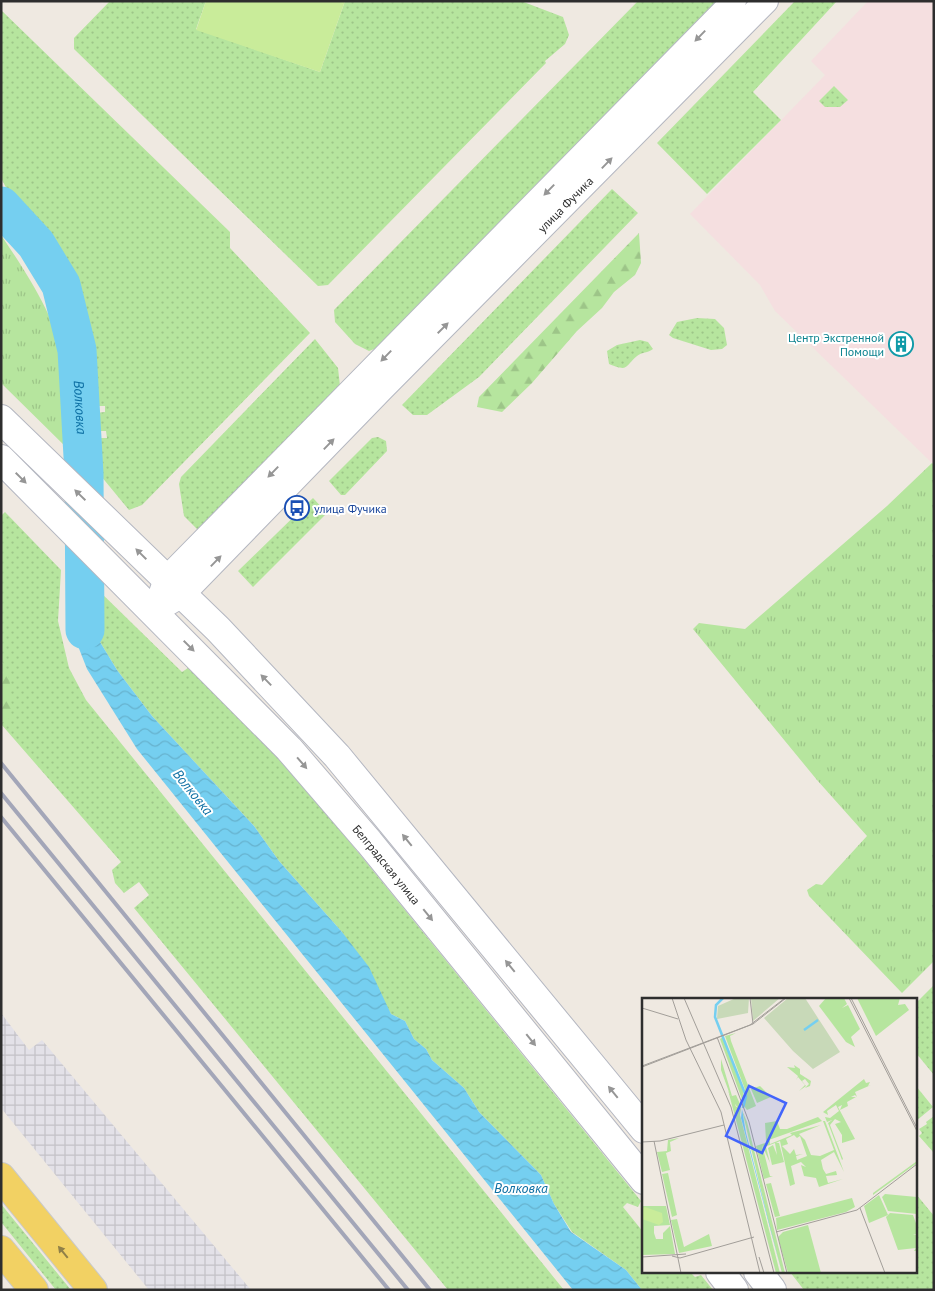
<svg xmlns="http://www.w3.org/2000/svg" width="935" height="1291" font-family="'PT Sans',sans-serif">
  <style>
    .industrial { fill: url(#industrial-grid) }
    .medical { fill: #f5dfe0 }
    .grass { fill: url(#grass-dots) }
    .forest { fill: url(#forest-firs) }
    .park { fill: url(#park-tufts) }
    .pitch { fill: #c9ec9a }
    .water { fill: url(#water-waves) }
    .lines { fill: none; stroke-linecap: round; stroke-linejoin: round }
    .river { stroke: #75cff0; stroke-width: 39 }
    .minor-casing { stroke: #b4b7c1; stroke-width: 26 }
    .tertiary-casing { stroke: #b4b7c1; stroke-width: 30 }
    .primary-casing { stroke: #c9c9c9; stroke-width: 30 }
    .minor { stroke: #fff; stroke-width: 24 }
    .tertiary { stroke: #fff; stroke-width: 28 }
    .primary { stroke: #f2d163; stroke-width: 28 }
    .rail { stroke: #a3a6b8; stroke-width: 4 }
    .oneway { fill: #969696 }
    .oneway2 { fill: #908048 }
    .labels { text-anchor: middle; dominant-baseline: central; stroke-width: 4; stroke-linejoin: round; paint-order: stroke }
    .street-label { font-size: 12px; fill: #2e2e2e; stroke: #fff }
    .culture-label { font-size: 12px; fill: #0d838f; stroke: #fff; text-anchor: end }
    .transit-label { font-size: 12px; fill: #164399; stroke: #fff; text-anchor: start }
    .water-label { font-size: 14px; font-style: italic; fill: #0d6fa3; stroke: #fff }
    .inset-river { fill: none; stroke: #75cff0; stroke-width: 2.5 }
    .inset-road { fill: none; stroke: #a29e99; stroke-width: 1 }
    .view { fill: #4264fb; fill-opacity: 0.15; stroke: #4264fb; stroke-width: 2.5 }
    .inset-edge { fill: none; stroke: #2e2e2e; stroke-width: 2.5 }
  </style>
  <defs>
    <pattern id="industrial-grid" width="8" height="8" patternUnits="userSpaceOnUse" patternTransform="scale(1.25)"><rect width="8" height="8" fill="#e3e1e8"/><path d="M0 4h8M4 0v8" fill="none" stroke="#c3c1c7"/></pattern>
    <pattern id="grass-dots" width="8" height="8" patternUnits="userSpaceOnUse" patternTransform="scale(1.25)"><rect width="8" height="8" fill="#b6e59e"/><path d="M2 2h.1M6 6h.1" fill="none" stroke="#9dc588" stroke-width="1.8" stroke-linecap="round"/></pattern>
    <pattern id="forest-firs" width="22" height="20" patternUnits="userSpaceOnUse" patternTransform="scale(1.25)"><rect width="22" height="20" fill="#b6e59e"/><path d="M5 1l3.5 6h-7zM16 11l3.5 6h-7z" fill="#9dc588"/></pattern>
    <pattern id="park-tufts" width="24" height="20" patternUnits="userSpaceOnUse" patternTransform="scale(1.25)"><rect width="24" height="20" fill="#b6e59e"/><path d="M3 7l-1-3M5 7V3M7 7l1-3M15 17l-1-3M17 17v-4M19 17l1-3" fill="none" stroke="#9dc588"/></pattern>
    <pattern id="water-waves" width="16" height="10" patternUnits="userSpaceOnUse" patternTransform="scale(1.25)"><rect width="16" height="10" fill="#75cff0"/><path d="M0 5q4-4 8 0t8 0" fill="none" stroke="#66b2ce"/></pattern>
  </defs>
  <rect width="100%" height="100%" fill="#efe9e1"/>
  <path class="industrial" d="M1,1013L29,1050L42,1040L251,1290H149L1,1108Z"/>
  <path class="medical" d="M868,1H934V465L775,311L760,285L690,214L825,75L811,61Z"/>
  <path class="grass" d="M110,1H206L196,29L320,72L345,1H521L563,17L569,35L565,44L545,61L546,63L328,285L318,286L74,49V38Z
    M638,1H717L377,348L369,351L355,344L335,322L334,310Z
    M795,1H837L753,92L781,120L707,194L657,143Z
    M1,10L230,232V248L310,333L142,505L129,510L96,470L95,438H107L106,431H94L95,413L105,412V406H94L92,350L81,301L57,255L14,203L1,178Z
    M834,86L848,100L840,107H825L819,101Z
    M612,189L638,213L479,377L427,415H413L402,405Z
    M697,318L715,319L724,328L727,345L722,349L711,350L673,338L669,335L677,322Z
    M315,339L338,368L340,386L199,531L184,516L179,484L181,477Z
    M640,340L648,342L653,349C648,353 642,352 637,356C624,367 629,372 609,364L607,351L617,345Z
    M378,437L386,441L387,451L345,495H341L329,481L372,438Z
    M313,498L326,512L325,515L253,587L238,571Z
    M5,512L61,570L58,621L69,668L86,700L564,1290H448L134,908L149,895L139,882L124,893L115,883L112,870L121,862L1,724V516Z
    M95,587L182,672L188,668C231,708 271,750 310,793L641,1201L638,1207L627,1203L623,1207L644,1233V1272H690L695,1277L701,1275L713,1290H642L626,1270L572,1232L554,1204L541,1175L479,1112L464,1088L432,1060L426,1049L414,1039L405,1021L391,1014L342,932L279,861L254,826L152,716L117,670L94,632L93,606Z
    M934,985V1075L916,1053V1003Z
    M916,1086L933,1107L916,1121Z
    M934,1116V1153L919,1136L922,1133L919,1129L927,1124L926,1122Z
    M916,1194L934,1216V1290H804L790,1272H916Z
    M1,1204L71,1290H56L1,1222Z"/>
  <path class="forest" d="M639,233L641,263L635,275L614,292L602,308L577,331L532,383L502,412L477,407L479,397Z
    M1,660C13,678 11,696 11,717L1,723Z"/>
  <path class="park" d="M1,235C28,275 57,319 66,368C71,394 69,424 70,451L1,383Z
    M932,463L934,465V961L902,993L809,896L807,890L816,884L822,885L867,836L817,780L693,629L699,623L745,629L887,506Z"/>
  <path class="pitch" d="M206,1H345L320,72L196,30Z"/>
  <path class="water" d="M73,570L79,571L95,587L93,606L94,632L117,670L152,716L254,826L279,861L342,932L369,967L391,1014L405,1021L414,1039L426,1049L432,1060L464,1088L479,1112L541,1175L554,1204L571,1232L626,1270L642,1290H573L137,749L87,669L78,646Z"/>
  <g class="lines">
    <path class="river" id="s1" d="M1,206L36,244L61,285L77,350L84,474L85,630"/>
    <defs>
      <g id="minor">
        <path d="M160,596L166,579L734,1"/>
        <path id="s2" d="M154,612L182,595L381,390L766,1"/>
      </g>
      <g id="tertiary">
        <path d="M1,419L218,629L337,756L644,1129"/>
        <path id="s3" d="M1,459L289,749L369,842L644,1180"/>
        <path d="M720,1272L734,1290"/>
        <path d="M758,1272L772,1290"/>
      </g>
      <path id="primary" d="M1,1177L93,1290
        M1,1250L34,1290"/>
    </defs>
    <use href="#minor" class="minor-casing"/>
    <use href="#tertiary" class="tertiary-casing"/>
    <use href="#primary" class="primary-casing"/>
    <use href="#minor" class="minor"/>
    <use href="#tertiary" class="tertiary"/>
    <use href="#primary" class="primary"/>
    <path class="rail" d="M1,763L430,1290
      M1,793L408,1290
      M1,817L389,1290"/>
  </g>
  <defs><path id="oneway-solid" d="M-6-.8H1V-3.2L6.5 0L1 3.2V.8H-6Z" transform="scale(1.25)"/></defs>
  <g class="oneway">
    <use href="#oneway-solid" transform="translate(700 36) rotate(134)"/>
    <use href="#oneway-solid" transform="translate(607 163) rotate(-46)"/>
    <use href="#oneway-solid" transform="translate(549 190) rotate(134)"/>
    <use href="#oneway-solid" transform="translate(443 328) rotate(-45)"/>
    <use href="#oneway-solid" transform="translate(386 356) rotate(134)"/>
    <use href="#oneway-solid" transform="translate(329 444) rotate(-46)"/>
    <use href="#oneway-solid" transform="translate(273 472) rotate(134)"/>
    <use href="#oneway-solid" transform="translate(21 478) rotate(45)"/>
    <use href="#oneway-solid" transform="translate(80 495) rotate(-136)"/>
    <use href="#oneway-solid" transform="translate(141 554) rotate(-135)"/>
    <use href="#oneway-solid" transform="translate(216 561) rotate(-46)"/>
    <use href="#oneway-solid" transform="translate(189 646) rotate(45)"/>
    <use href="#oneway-solid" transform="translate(266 680) rotate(-134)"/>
    <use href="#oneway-solid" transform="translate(302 763) rotate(49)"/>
    <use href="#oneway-solid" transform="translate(407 840) rotate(-129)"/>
    <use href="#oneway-solid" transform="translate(428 915) rotate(51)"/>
    <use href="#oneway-solid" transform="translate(510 966) rotate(-129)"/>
    <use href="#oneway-solid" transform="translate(531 1040) rotate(51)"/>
    <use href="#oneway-solid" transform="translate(613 1092) rotate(-129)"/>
  </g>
  <use class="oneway2" href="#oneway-solid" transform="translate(63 1252) rotate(-129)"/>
  <defs>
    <symbol id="building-ring" viewBox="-11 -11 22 22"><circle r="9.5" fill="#fff" stroke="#0f9aa8" stroke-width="1.5"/><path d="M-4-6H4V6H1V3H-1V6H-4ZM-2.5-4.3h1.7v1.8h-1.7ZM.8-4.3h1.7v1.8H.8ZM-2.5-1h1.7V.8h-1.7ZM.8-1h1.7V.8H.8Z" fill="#0f9aa8"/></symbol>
    <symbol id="bus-ring" viewBox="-11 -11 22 22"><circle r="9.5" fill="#fff" stroke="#1a4fb4" stroke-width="1.5"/><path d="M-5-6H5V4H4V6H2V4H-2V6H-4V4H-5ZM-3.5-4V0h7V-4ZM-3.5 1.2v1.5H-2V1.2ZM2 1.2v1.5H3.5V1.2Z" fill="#1a4fb4"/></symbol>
  </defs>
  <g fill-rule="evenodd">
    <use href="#building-ring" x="887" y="330" width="28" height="28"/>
    <use href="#bus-ring" x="283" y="494" width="28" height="28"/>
  </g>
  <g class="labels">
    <g class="street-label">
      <text stroke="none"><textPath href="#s2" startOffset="580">улица Фучика</textPath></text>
      <text stroke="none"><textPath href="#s3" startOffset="560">Белградская улица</textPath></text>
    </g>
    <g class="culture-label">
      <text x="884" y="337">Центр Экстренной<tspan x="884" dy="14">Помощи</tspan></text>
    </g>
    <g class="transit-label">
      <text x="314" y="508">улица Фучика</text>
    </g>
    <g class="water-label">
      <text stroke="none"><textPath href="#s1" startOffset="224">Волковка</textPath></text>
      <text transform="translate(193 792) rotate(51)">Волковка</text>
      <text x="521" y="1188">Волковка</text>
    </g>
  </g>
  <g transform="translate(642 998)">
    <rect width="275" height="275" fill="#efe9e1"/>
    <path d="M94,35L88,38L89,43L114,108L105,112L102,108L104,94L83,38ZM152,67L158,71V76L169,83L168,88L163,90L167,86L163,81L160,83L164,88L157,93L163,87L156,79L154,82L156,78L145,69L153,70ZM222,81L224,85L228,84L226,88L229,87L213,94L215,99L213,97L209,99H214L205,104L206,108L198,112L200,107L196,109L213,141L200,145V137L193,126L199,124L193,121L188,127L201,161L200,162L186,125L190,122L185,124L183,119L188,120L197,113L194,107L185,113L186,117L181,114ZM118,88L129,99L115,105L109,91ZM86,92L94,109L98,108L99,111L98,117L138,275H134ZM100,112L105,124L143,275H140L127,226ZM181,123H183L202,174L192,154L179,162L181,171L184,176L194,173L195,177L184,178L186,185L201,181L177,189L174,180L162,178L159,167L164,169L159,164L149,168L153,186L148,188L138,143L134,145H137L142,164L130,167L126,150L131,147L135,157L133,145L125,148L124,144L128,142V146L150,137L148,135L179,127L157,136L163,142L169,157L178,158L192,152ZM152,137L155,140L158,138L165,158L155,162L154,158L161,156L154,157L152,151L148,156L140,148L146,146L144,141ZM37,140L28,144L29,153L24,155L28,172L20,174L15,154L25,153L26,142ZM123,145L128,165L120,147L128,178H131L122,181L114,148ZM26,175L35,217L30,219L20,176ZM129,185L138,218L133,219L124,186ZM248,215L271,217L275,228V236H271L275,237V253H272L274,250L256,252L244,219ZM35,221L42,249L67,236L70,248L37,255L29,222Z" fill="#b6e59e" fill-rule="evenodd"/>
    <path d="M79,61L90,98L94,97L98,106L96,110L93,106L95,116L79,72Z" fill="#b6e59e"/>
    <path d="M94,0H107L106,15L75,21L76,8ZM109,0H138L111,23ZM146,0H163L198,54L171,71L151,53L122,20Z" fill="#c8d9b8"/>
    <path d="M184,0H202L205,6L200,10L206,7L218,31L209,39L213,49L204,44L177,8ZM215,0H258L256,7L263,6L267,12L234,38ZM81,39L101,90L102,107L78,41ZM176,119L180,123L124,143L123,125L135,123L138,131H145ZM275,163V165L231,197V195ZM243,196L275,199V216L246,213L240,199ZM237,197L246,217L227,225L222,208ZM210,200L213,209L204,214L135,232L134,220ZM0,208H24L28,227L12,228V235L14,241H21V235L28,228L33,256L0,257ZM166,227L179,275H146L136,239L141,234Z" fill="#b6e59e"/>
    <path d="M3,209L20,215L21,224L17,227L0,221V211Z" fill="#c9ec9a"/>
    <path d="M100,111L104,135L140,275L99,120Z" fill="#75cff0"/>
    <path class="inset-river" d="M81,0L74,7L73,19L104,98L101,110M162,32L176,22"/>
    <path class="inset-road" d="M30,0L44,42L79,114L118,275M42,0L89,109L132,275M108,0L111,26M207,0L275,133M209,0L275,130M0,10L36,21M75,39L107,124L145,275M0,68L108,27L143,0M0,69L111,26L144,0M12,143L39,275M0,144L18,143L82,127M218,210L243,275M134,234L215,212L275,166M30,258L38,260L112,239M0,259L44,256M117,259L122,275"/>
    <path class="view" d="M107,88L144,105L120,155L84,138Z"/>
    <rect width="275" height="275" class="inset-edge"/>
  </g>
  <rect width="935" height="1291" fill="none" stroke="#2e2e2e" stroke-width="5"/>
</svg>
